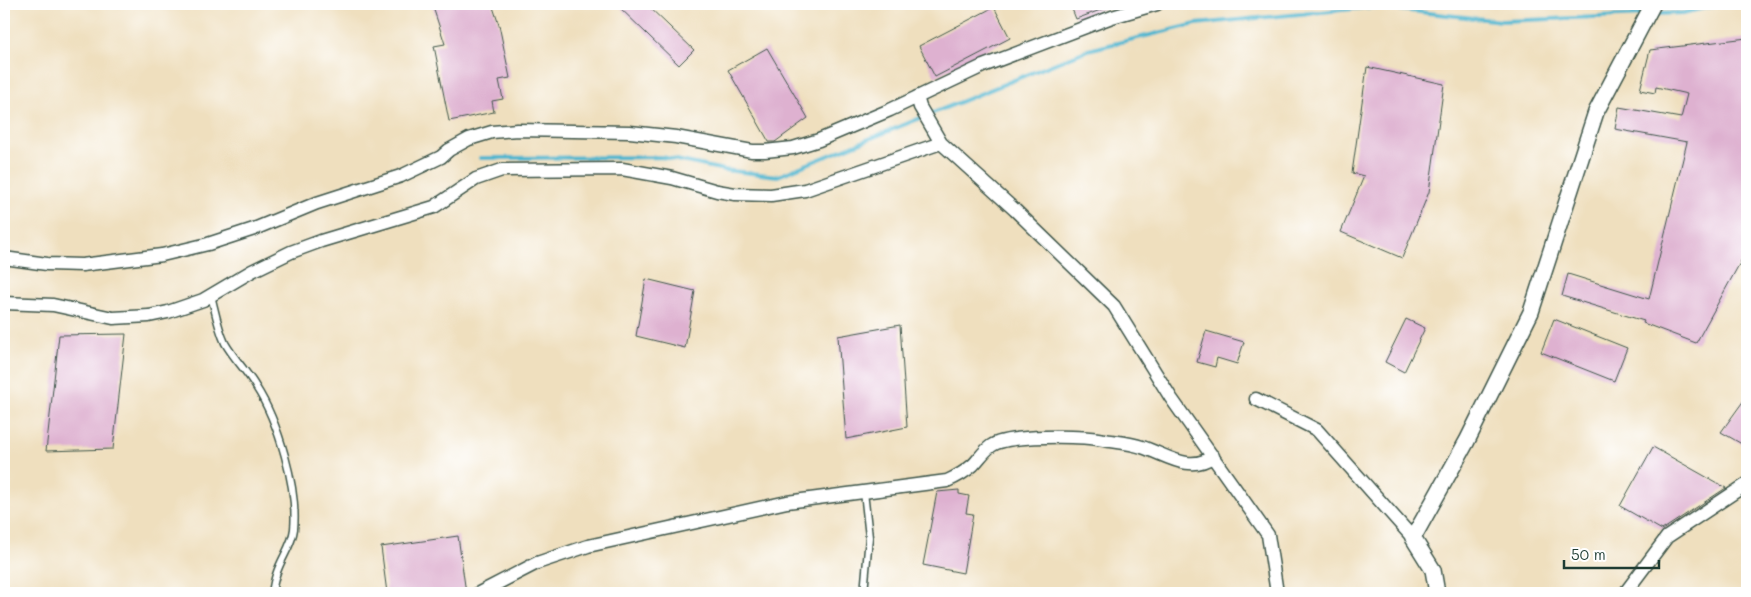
<svg xmlns="http://www.w3.org/2000/svg" width="1751" height="597" font-family="Mali,sans-serif">
  <style>
    .lines { fill: none; stroke-linecap: round; stroke-linejoin: round }
    .stream { stroke: #50b6cf; stroke-width: 4 }
    .building { fill: #deb1d0 }
    .service-casing { stroke: #3e5549; stroke-width: 9 }
    .minor-casing { stroke: #3e5549; stroke-width: 15 }
    .tertiary-casing { stroke: #3e5549; stroke-width: 18 }
    .service { stroke: #fff; stroke-width: 6 }
    .minor { stroke: #fff; stroke-width: 12 }
    .tertiary { stroke: #fff; stroke-width: 15 }
  </style>
  <rect width="100%" height="100%" fill="#fff"/>
  <filter id="ink" filterUnits="userSpaceOnUse"><feTurbulence type="fractalNoise" baseFrequency=".02" numOctaves="2"/><feDisplacementMap in="SourceGraphic" scale="10" xChannelSelector="R" yChannelSelector="G"/><feConvolveMatrix kernelMatrix="1 2 1 2 8 2 1 2 1" color-interpolation-filters="sRGB"/></filter>
  <filter id="wash" filterUnits="userSpaceOnUse"><feTurbulence type="fractalNoise" baseFrequency=".0096" numOctaves="4" result="noise"/><feDisplacementMap in="SourceGraphic" scale="20" xChannelSelector="R" yChannelSelector="G"/><feGaussianBlur stdDeviation="1.12" result="paint"/><feColorMatrix in="noise" values="0 0 0 0 0 0 0 0 0 0 0 0 0 0 0 0 0 1.4 0 .05"/><feComposite in="paint" operator="in"/></filter>
  <g filter="url(#wash)">
    <rect width="100%" height="100%" fill="#efdfbe"/>
    <g class="lines">
      <path class="stream" d="M1653,14L1683,13L1722,4
        M480,158L662,157L724,170L778,176L1088,50L1196,24L1373,7L1502,21L1644,15"/>
    </g>
    <g id="blocks">
      <path class="building" d="M432,4H492L499,25L510,78L499,80L503,99L492,101L494,112L449,121L434,46L445,44Z
        M616,4H646L694,50L679,65Z
        M1070,4H1114V5L1076,19Z
        M994,7L1010,38L935,77L919,46Z
        M1747,38V250L1696,343L1643,323L1644,321L1562,296L1568,274L1649,299L1687,142L1615,129L1619,107L1681,118L1687,94L1656,87L1655,93L1640,90L1650,50Z
        M767,48L808,118L775,142H769L728,70Z
        M1367,67L1444,84L1429,192L1402,258L1341,232L1364,176L1352,173Z
        M646,279L695,291L685,348L636,336Z
        M1406,319L1425,328L1404,372L1385,362Z
        M1554,319L1627,348L1614,381L1541,352Z
        M900,325L907,427L846,439L838,336Z
        M1206,331L1244,342L1237,364L1217,358L1215,367L1197,362Z
        M126,334L113,449L46,451L59,335Z
        M1747,396V447L1721,432Z
        M1653,447L1726,488L1662,530L1620,506Z
        M959,490V494L969,496L966,513L973,514L963,573L923,565L937,492Z
        M458,536L466,593H387L381,547Z"/>
    </g>
  </g>
  <g filter="url(#ink)">
    <use href="#blocks" fill-opacity="0" stroke="#3e5549" stroke-width="1"/>
    <g class="lines">
      <defs>
        <path id="service" d="M211,295C215,311 218,328 225,343C234,359 247,371 256,387C278,421 298,488 294,529C292,546 281,558 276,575C274,581 273,587 272,593
          M864,492L869,537L864,593"/>
        <path id="minor" d="M917,97L920,107L941,143L1015,210L1114,306L1171,398L1268,535L1277,593
          M4,258L47,264L82,265L162,255L208,244L254,229L317,203L401,176L441,157L449,150L469,139L492,132L517,130L630,132L676,137L752,151H765L793,148L819,140L890,110L983,66L1112,17L1157,4
          M4,303L53,305L113,318L149,316L168,312L203,300L252,271L291,252L321,241L434,207L476,179L502,170L622,169L672,178L717,191L735,194L771,195L805,190L941,143
          M1256,399L1317,430L1413,538
          M479,593L537,563L588,546L787,502L947,481C956,477 965,472 973,465C979,459 984,451 991,446C1008,434 1082,436 1104,440C1116,442 1130,443 1142,447C1165,454 1190,474 1213,456
          M1625,593L1667,537L1747,484"/>
        <path id="tertiary" d="M1437,593L1433,570L1413,538L1467,441L1531,312L1596,112L1653,4"/>
      </defs>
      <use href="#service" class="service-casing"/>
      <use href="#minor" class="minor-casing"/>
      <use href="#tertiary" class="tertiary-casing"/>
      <use href="#service" class="service"/>
      <use href="#minor" class="minor"/>
      <use href="#tertiary" class="tertiary"/>
    </g>
  </g>
  <rect width="1751" height="597" fill="none" stroke="#fff" stroke-width="20"/>
  <path d="M1564 560v8h95v-8" fill="none" stroke="#1f3d34" stroke-width="2.5"/>
  <text x="1571" y="560" font-size="15" fill="#1f3d34" stroke="#ffffff" stroke-width="4" paint-order="stroke">50 m</text>
</svg>
